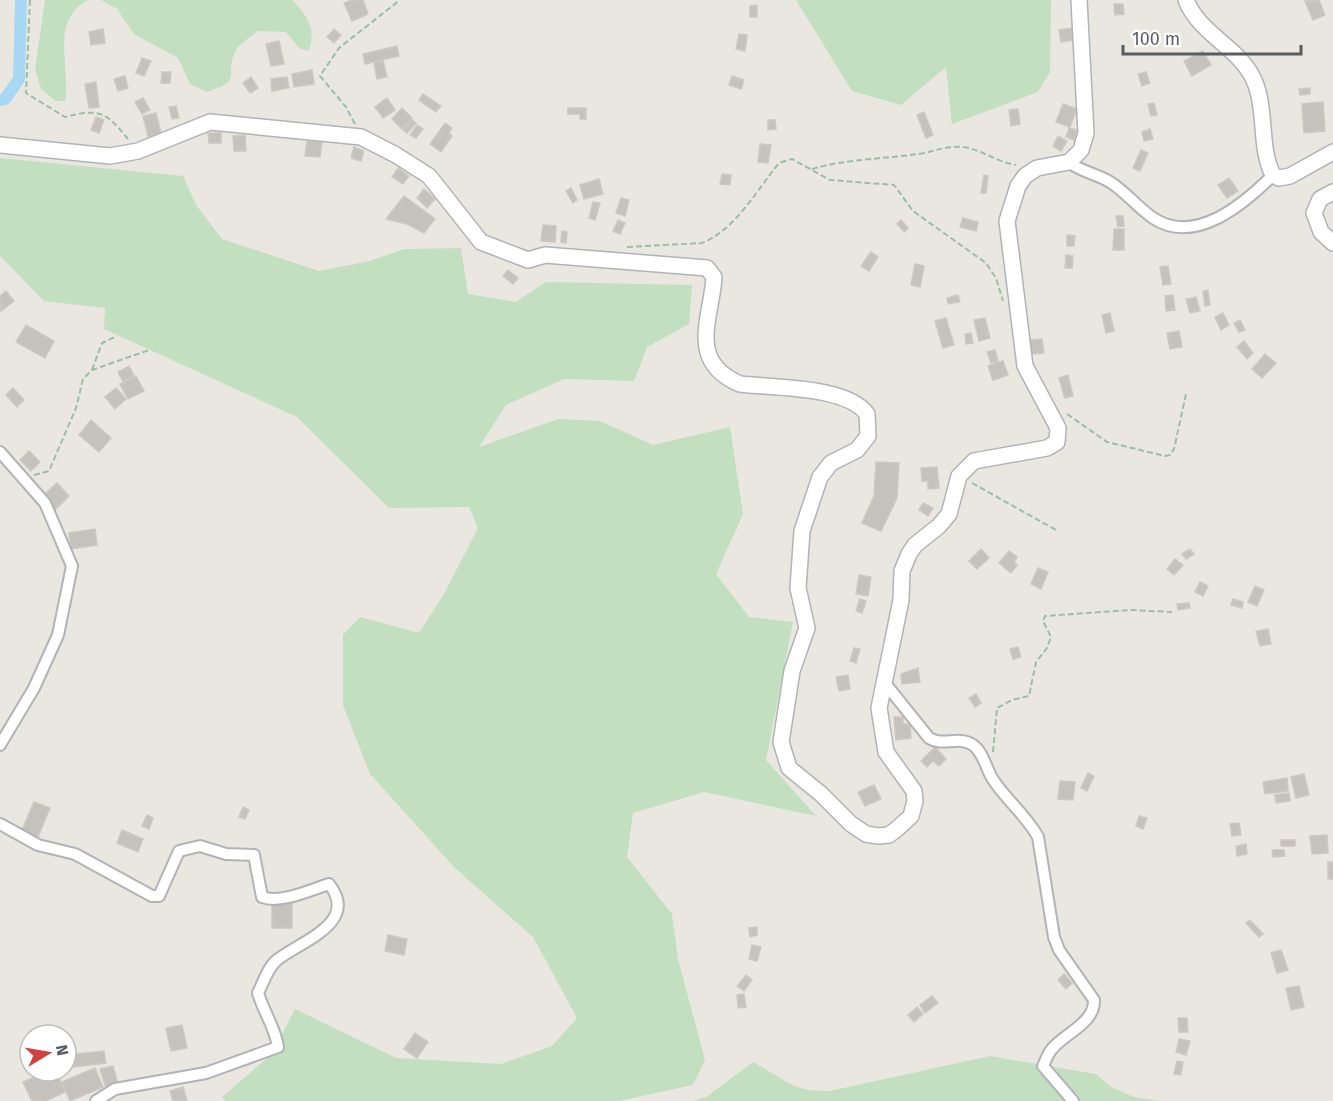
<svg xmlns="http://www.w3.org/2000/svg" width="1333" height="1101" font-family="'Fira Sans',sans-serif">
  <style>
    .green { fill: #c2dfc0 }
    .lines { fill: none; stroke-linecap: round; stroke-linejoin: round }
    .canal { stroke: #a8d8f3; stroke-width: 12 }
    .building { fill: #c5c2be; stroke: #cec8c0; stroke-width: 1.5 }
    .minor-casing { stroke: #b1b3b7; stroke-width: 14 }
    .secondary-casing { stroke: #b0b3b7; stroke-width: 18 }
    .path { stroke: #9abfa2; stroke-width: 2; stroke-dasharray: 6 3; stroke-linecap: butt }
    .minor { stroke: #fff; stroke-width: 10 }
    .secondary { stroke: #fff; stroke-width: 15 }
  </style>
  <rect width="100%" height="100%" fill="#eae7e1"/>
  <path class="green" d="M45,0H88C49,21 71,65 65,101H56L41,89L35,69Z
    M101,0H292C306,13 318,31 308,51L299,48L286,32L258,31C252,36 240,43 236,50C223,75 245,80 207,92L190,84L178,58L134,34L117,9Z
    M796,0H1051L1050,72L1038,92L952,124L946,67L901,105L852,91Z
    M0,158L183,176L196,205L222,239L319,271L370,261L404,249L461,248L468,294L516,302L546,282L692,285L689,324L647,347L634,381L564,379L506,405L479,447L558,419L600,421L653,445L730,427L743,514L716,574L749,617L793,622L766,760L816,816L704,792L633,813L627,857L672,914L678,959L705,1060L693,1085L619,1101H226L222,1097L272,1054L295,1009L396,1058L501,1064L552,1046L577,1018L533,937L455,868L370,774L343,705V635L360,617L419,633L444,594L478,528L469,507L389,508L297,417L104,329L105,308L44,301L0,256Z
    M990,1056L1096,1074L1111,1087L1134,1097L1160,1101H693L706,1097L753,1062C785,1079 791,1092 830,1091Z"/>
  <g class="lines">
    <path class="canal" d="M0,100L5,99L19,79L21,0"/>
  </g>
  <path class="building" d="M352,0H363L368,14L352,21L344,3Z
    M1319,0L1325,15L1313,20L1305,1Z
    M1114,4H1123L1124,14L1115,15Z
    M757,5V17H750V6Z
    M1073,28L1074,40L1061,42L1059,30Z
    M103,29L105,43L91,45L89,32Z
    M334,29L341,35L334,43L327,37Z
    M739,34L747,35L745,51L736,49Z
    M279,41L284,64L271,66L266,44Z
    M397,46L399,56L365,64L363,54Z
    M1203,51L1211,65L1192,76L1184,61Z
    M142,58L151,61L144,76L136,73Z
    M383,60L387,77L377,79L374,62Z
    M312,70L314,84L294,87L292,74Z
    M162,72H171L170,83H161Z
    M1146,72L1150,83L1142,86L1138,74Z
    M125,76L128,88L118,91L114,79Z
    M732,76L744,80L741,89L729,85Z
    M251,77L258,88L250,93L243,83Z
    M287,77L289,88L272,91L271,79Z
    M96,82L99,107L89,108L85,84Z
    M1310,88V94L1300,95L1299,89Z
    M423,94L441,106L436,112L419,100Z
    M143,98L150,110L142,114L135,102Z
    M387,98L395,110L383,118L375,107Z
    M1323,102L1325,131L1304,133L1302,104Z
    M1154,103L1157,115L1151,116L1148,104Z
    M1063,104L1077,109L1070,127L1056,122Z
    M176,106L179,118L172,119L169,107Z
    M402,108L412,118L402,129L392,119Z
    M568,108H586V119H580V114H568Z
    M1018,109L1020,124L1011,126L1009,110Z
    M924,112L933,135L926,138L917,115Z
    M156,113L161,133L148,136L143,116Z
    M96,117L104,120L99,133L91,130Z
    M412,120L416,123L407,133L403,130Z
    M768,120H775L776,129L768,130Z
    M445,123L452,128L449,133L452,136L441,152L430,144Z
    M417,125L423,129L416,138L410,135Z
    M1069,128L1077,130L1074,140L1066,137Z
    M1150,129L1153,139L1144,141L1142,132Z
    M208,133H221V143H209Z
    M245,135L246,151H234L233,136Z
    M1058,136L1067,141L1061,151L1053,146Z
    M307,141L322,142L320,157L305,156Z
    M760,144L771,145L768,163L758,162Z
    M354,147L364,151L361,161L351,158Z
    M1141,150L1148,153L1140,171L1133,168Z
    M398,168L409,176L403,184L392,177Z
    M722,174L731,175L730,185L720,184Z
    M984,175L988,176L986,193H981Z
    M1229,178L1238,191L1227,198L1218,185Z
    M599,179L603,194L584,199L580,185Z
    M571,188L577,200L573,203L566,191Z
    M424,189L435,199L427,208L417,198Z
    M404,196L435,219L424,233L407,224L386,219Z
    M621,198L629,200L625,216L616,213Z
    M593,202L600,203L595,220L589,218Z
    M1116,216H1123L1124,226L1118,227Z
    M963,218L978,222L976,231L960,227Z
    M618,220L625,223L620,234L613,231Z
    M901,220L908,228L904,232L897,224Z
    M543,225L556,226L555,242L541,241Z
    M1114,229H1124V250H1113Z
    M562,231L567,232L566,243L561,242Z
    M1067,235L1075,236L1074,246H1067Z
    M871,252L878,257L869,271L861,266Z
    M1066,255L1073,256L1072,268H1065Z
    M915,264L924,266L920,287L911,285Z
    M1168,266L1171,284L1163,285L1160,267Z
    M508,270L518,278L513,284L503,276Z
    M1208,290L1210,305L1205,306L1203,291Z
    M6,291L14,301L1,311L0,296Z
    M958,295L960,302L948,304L947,298Z
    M1173,295L1175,310L1166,311L1165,296Z
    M1196,297L1200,311L1190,313L1186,299Z
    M1110,313L1114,331L1106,333L1102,315Z
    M1223,313L1229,325L1221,330L1215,317Z
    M946,318L954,345L943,348L935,321Z
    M985,318L990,338L979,341L974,320Z
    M1240,320L1245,330L1239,332L1234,323Z
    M26,325L54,341L45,358L16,342Z
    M1179,331L1182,347L1170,349L1167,333Z
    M971,333L973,343L966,344L965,334Z
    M1042,339L1044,353L1031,354L1029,340Z
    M1244,341L1253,353L1247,359L1237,347Z
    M995,350L998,361L991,363L987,352Z
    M1265,354L1276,363L1262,378L1252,369Z
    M1003,361L1008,375L993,380L988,366Z
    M129,366L134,376L123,382L118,372Z
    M1068,375L1073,396L1065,398L1059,378Z
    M136,376L144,391L128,399L120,384Z
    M13,388L24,400L17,407L6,395Z
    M116,388L126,399L115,409L105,397Z
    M91,420L111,438L99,452L79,435Z
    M29,451L40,462L31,471L20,460Z
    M876,462L899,463L897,498L881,531L862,523L874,496Z
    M937,467L939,488L928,489V481H922L921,468Z
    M57,483L69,496L55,510L42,497Z
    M923,503L933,508L928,516L919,510Z
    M95,529L97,545L71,549L69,533Z
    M981,549L989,558L977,569L969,561Z
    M1190,549L1194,554L1186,559L1182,554Z
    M1009,551L1017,557L1014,562L1017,565L1011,573L999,563Z
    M1175,559L1183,565L1174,575L1167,569Z
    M1038,568L1048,572L1041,589L1031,584Z
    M859,575L871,577L868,596L856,594Z
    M1200,582L1208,586L1203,596L1195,592Z
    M1255,586L1264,590L1257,606L1248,602Z
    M860,599L866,601L862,613L856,611Z
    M1233,599L1243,602L1242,608L1231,605Z
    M1189,603L1190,608L1178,610L1177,604Z
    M1268,629L1271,644L1260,646L1256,631Z
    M1018,647L1021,657L1013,659L1010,649Z
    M854,648L860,649L856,663L850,661Z
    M918,668L920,682L902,684L901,674Z
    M848,675L850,689L839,691L836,677Z
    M976,694L981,703L975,707L969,698Z
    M894,717H903V724H910L911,738L896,740Z
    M935,747L946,759L939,766L933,761L927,767L921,761Z
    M1088,773L1094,776L1087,791L1081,788Z
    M1304,774L1309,795L1296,798L1291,777Z
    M1287,778L1288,791L1265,794L1263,782Z
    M1060,781L1075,782L1073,800L1058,799Z
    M874,785L881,799L865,806L858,792Z
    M1289,793L1290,801L1276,803L1275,795Z
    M34,802L50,808L38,837L22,830Z
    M243,807L249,810L245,819L239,817Z
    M147,815L153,818L149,829L142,826Z
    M1139,816L1147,818L1143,829L1136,826Z
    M1239,823L1241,835L1232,836L1230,824Z
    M122,830L143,839L138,852L117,843Z
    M1327,835L1328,853L1312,854L1310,836Z
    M1281,840H1295V846H1281Z
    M1246,844L1247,854L1237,856L1236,846Z
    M1272,850H1284L1285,856L1273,857Z
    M1328,862H1333V879H1328Z
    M272,904H292V928H272Z
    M1250,920L1263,934L1259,937L1246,923Z
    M757,927V935L750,937L749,928Z
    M388,935L407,939L404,955L385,951Z
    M752,945L761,947L757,961L749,959Z
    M1281,950L1288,970L1277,973L1271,953Z
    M1064,974L1072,983L1066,989L1058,980Z
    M746,975L752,980L744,991L737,986Z
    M1299,986L1304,1007L1291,1010L1286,988Z
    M744,994L746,1007L738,1008L737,995Z
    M932,996L938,1003L925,1013L920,1005Z
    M917,1007L923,1014L914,1022L908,1015Z
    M1178,1018H1187L1188,1032H1179Z
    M182,1025L187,1048L171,1051L166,1028Z
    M415,1033L428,1042L417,1058L404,1049Z
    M1179,1039L1190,1041L1186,1055L1176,1052Z
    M104,1051L106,1063L66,1068V1055Z
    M1177,1061L1183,1062L1181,1075L1174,1074Z
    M113,1066L118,1084L106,1088L100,1069Z
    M95,1068L103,1087L70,1101L62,1082Z
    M48,1071H56L65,1092L46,1101H32L23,1082Z
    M183,1087L187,1101H173L170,1091Z"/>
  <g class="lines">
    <defs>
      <path id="minor" d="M1069,162C1081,172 1097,174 1110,182C1126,192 1138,208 1153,218C1195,246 1244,204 1273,175
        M0,452L45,503L72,566L58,635L34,688L0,745
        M884,682L929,738C943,747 958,735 973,745C983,752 986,768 992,778C1005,799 1026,815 1038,837L1054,937L1059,950L1094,1000C1095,1023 1065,1033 1052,1049C1048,1053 1046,1060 1043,1066L1073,1101
        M0,824L38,845L75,854L152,896H159L179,851L200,846L226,854L254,855L262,897C281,904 310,890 329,884C360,923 301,941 277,960C268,967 263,983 258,993C264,1013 275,1027 278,1047L206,1073L115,1089L96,1101"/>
      <path id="secondary" d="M1186,0C1199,33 1236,46 1252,76C1268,106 1258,146 1273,175L1279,178L1290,176L1333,152
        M0,145L110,156L138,151L210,122L361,137L396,155L429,176L481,242L528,260L545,255L707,268L714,277C712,317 686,361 740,384C774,388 847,386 867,414L868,436L857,450L831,463L820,477L802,531L798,588L807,628L792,671L781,742L789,768L821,794L851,824L866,834L878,836L889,835L898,828L911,816L915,801L914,791L886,752L879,708L901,600L902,571L909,554L915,545L939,526L949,514L959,476L974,461L1047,448L1057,442L1058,428L1025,366L1007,221L1018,186L1025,176L1037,168L1069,162L1081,150L1086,133L1079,0
        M1333,192L1320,199L1314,213L1321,232L1333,243"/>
    </defs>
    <use href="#minor" class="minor-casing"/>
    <use href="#secondary" class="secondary-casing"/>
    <path class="path" d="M30,0L26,93L65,117C100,108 106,112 128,139
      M355,124L346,107L320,76L339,48L400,0
      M812,169C846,159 883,159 918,154C935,152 946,145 964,147C982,150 997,162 1016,165
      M627,247L702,243C735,230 757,190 779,163L792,159L830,180L894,185L913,211L986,263L996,278L1003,301
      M92,370L102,343L117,336
      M1067,414L1107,442L1165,456L1170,455L1174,449L1186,394
      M34,475L49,471L76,408L83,379L92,370L149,350
      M972,483L1056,530
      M993,752L997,708L1012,700L1029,696L1036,662L1047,648L1051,637L1043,621L1045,616L1130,610L1172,612"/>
    <use href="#minor" class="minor"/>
    <use href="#secondary" class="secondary"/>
  </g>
  <g transform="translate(48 1053) rotate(79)"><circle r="28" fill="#ffffff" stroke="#bdbebf" stroke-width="1.5"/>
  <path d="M0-4.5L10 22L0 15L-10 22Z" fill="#d14140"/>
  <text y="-9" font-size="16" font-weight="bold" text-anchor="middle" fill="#595c60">N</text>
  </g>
  <path d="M1123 45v9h178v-9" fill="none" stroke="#595c60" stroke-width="3"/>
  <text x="1132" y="45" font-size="18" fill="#595c60" stroke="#ffffff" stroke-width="4.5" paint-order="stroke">100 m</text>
</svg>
